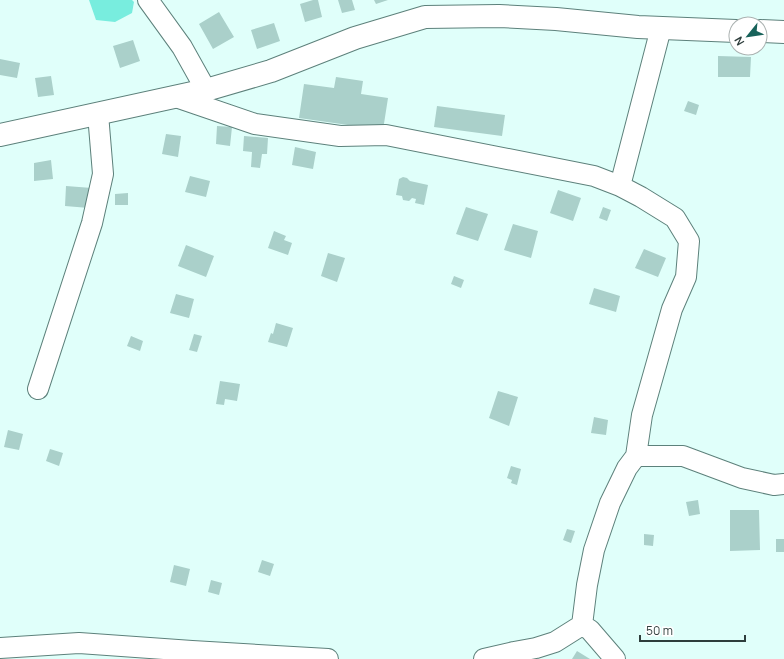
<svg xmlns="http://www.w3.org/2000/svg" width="784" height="659" font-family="Manrope,sans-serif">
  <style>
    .water { fill: #78edde }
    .building { fill: #aad0ca }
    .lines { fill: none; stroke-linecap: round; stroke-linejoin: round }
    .minor-casing { stroke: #5d817b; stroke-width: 22 }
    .major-casing { stroke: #5d817b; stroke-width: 24 }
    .minor { stroke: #fff; stroke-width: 20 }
    .major { stroke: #fff; stroke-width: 22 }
  </style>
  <rect width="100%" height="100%" fill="#e0fffa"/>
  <path class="water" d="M89,0H132L134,2L132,13L115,22L96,20Z"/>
  <path class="building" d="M313,0H318L322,17L305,22L300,4Z
    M338,0H352L355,10L342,13Z
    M374,0H388L376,4Z
    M219,12L234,37L213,49L199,24Z
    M274,23L280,41L257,49L251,30Z
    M133,40L140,61L120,68L113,46Z
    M718,56L751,57L750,77H718Z
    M0,59L20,63L17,78L0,75Z
    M51,76L54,95L38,97L35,78Z
    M336,77L363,81L361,94L388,98L383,130L299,118L304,84L334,88Z
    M688,101L699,105L696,115L684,111Z
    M437,106L505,115L502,136L434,127Z
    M217,126L232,127L230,146L216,144Z
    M166,134L181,136L178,157L162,154Z
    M244,136L268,138L267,154H262L260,168L251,167L252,152L243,151Z
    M295,147L316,152L313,169L292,165Z
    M51,160L53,179L34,181V163Z
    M190,176L210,181L206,197L185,192Z
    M403,177L407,178L410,181L428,185L424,205L415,203L416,199L412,198L409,201L403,200L402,196L396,195L399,179Z
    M66,186L92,188L89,208L65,206Z
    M558,190L581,198L573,221L550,213Z
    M128,193V205H115V194Z
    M466,207L488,214L478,241L456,234Z
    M603,207L611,210L607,221L599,218Z
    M513,224L538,231L531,258L504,250Z
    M274,231L286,236L284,240L292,243L288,255L268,248Z
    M186,245L214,256L206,277L178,266Z
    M644,249L666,258L658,277L635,268Z
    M328,253L345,258L337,282L321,276Z
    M454,276L464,280L461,288L451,284Z
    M594,288L620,296L616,312L589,304Z
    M176,294L194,299L189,318L170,313Z
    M276,323L293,328L287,347L268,342L271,333L273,334Z
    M194,334L202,336L197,352L189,350Z
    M131,336L143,341L140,351L127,346Z
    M220,381L240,384L237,401L225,399L224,405L216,404Z
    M498,391L518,397L509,426L489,418Z
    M594,417L608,420L606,435L591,433Z
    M8,430L23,434L19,450L4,447Z
    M50,449L63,453L59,466L46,461Z
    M511,466L521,469L517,485L511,483L512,480L507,478Z
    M698,500L700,514L689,516L686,502Z
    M730,510H759L760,550L730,551Z
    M567,529L575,531L571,543L563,540Z
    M644,534L654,535L653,546L644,545Z
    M776,539H784V552H776Z
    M262,560L274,564L270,576L258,572Z
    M174,565L190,569L186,586L170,582Z
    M211,580L222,583L219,595L208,592Z
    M577,651L590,659H572Z"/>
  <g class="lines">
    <defs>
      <path id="minor" d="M148,0L182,47L206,90
        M176,97L255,124L340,136L386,135L594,176L620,186L641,197L675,218L689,241L686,277L672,309L642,415L636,456L627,468L610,503L594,550L587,585L582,625
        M620,186L661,28
        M38,389L92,223L103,174L98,114
        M636,456H683L742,478L774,485L784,484
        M0,648L79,643L192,651L328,659
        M484,659L514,652L536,648L555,642L582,625L590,630L615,659"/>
      <path id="major" d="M760,31L784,32
        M0,135L206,90L271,71L355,38L425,17L499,16L556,19L638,27L736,31"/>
    </defs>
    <use href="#minor" class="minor-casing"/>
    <use href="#major" class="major-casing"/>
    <use href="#minor" class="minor"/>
    <use href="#major" class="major"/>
  </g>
  <g transform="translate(748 36) rotate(240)"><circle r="19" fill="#ffffff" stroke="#abb2b1"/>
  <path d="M0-3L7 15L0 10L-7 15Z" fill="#17625a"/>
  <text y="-6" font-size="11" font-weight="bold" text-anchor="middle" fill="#2e3e3c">N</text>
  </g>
  <path d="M640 635v6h105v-6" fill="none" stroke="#2e3e3c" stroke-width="2"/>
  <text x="646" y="635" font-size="12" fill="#2e3e3c" stroke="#ffffff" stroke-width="3" paint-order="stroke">50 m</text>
</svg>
